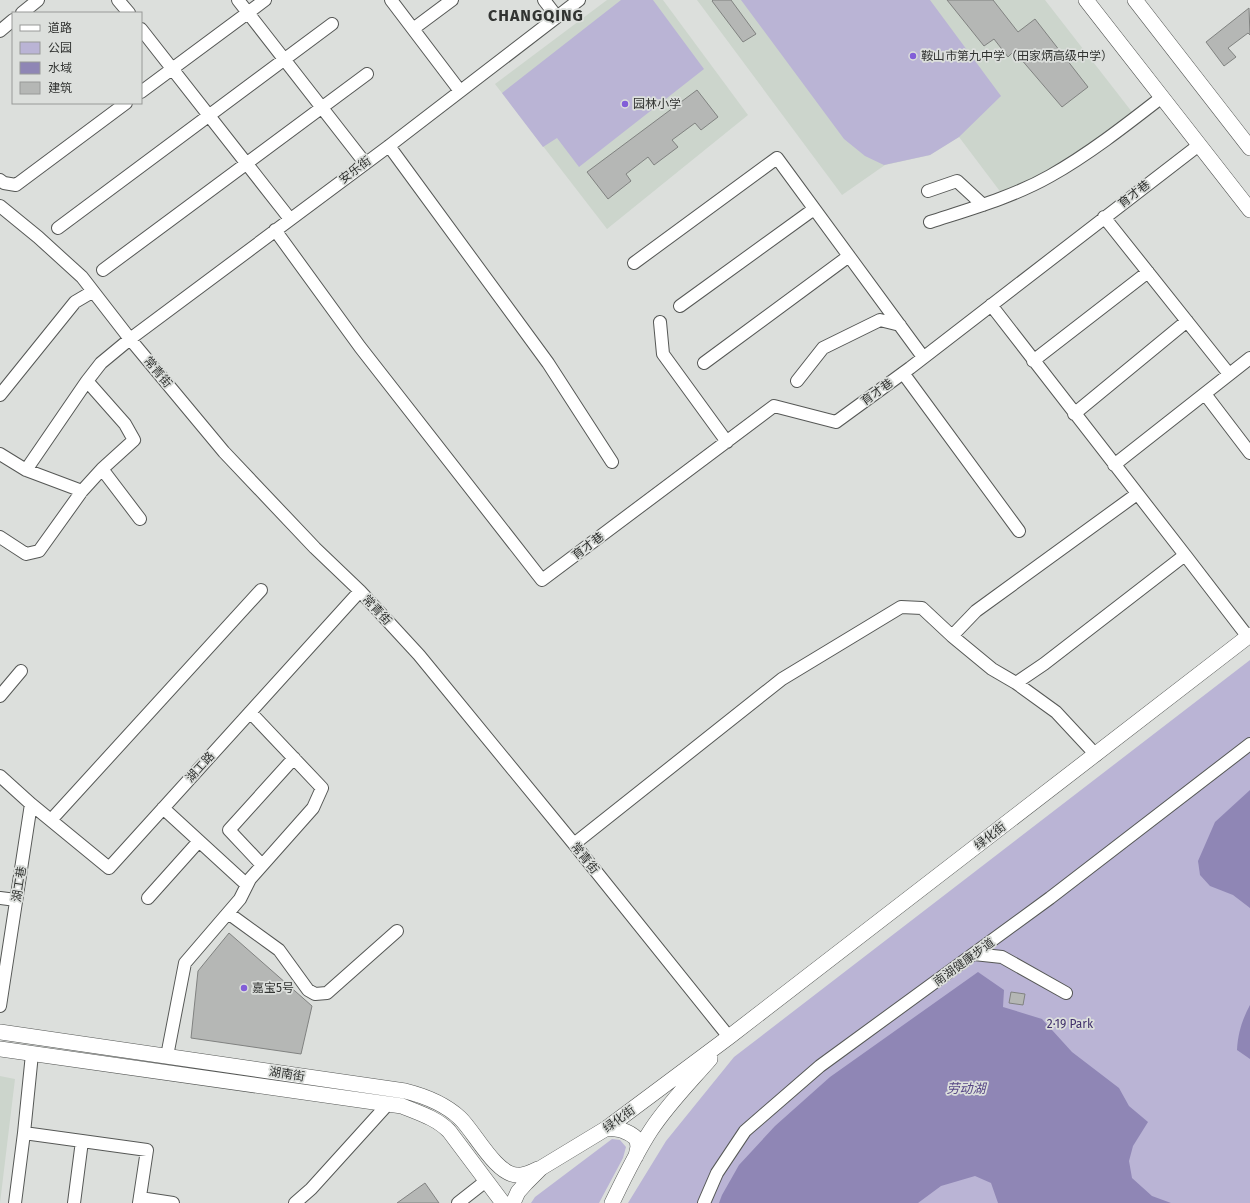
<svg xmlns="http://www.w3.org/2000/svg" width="1250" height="1203" font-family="'Fira Sans','Noto Sans SC',sans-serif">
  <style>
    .built { fill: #ccd5cc }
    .green { fill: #bab4d5 }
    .water { fill: #8f86b5 }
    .building { fill: #b5b7b5; stroke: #808280 }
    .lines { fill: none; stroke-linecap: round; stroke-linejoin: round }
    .minor-casing { stroke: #565856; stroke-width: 14 }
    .major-casing { stroke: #565856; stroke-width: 16 }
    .minor { stroke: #fff; stroke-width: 12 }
    .major { stroke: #fff; stroke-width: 15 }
    .poi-dot { fill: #825ed8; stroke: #dcdfdc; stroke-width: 1.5 }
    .labels { text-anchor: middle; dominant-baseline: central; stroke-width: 3.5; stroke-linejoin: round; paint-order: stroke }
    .poi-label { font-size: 12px; fill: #313331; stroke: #dcdfdc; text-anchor: start }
    .street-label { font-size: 12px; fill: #313331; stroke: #dcdfdc }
    .park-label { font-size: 12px; fill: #41316c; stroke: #dcdfdc }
    .water-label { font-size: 13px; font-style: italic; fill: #584886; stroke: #dcdfdc }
    .district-label { font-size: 16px; font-weight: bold; letter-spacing: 1px; fill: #323432; stroke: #dcdfdc }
  </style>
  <rect width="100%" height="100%" fill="#dcdfdc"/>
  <path class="built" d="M607,0H663L748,115L607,229L495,84Z
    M697,0H1045L1132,112L1106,134L1065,163L1002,194L959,137L930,155L885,165L842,195Z
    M0,1076L15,1079L0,1203Z"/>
  <path class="green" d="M621,0H653L704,69L579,167L557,138L543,147L502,93Z
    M741,0H930L1001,96L959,137L930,155L884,165L865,156L844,139Z
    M1250,660V1203H628L666,1141L734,1057Z
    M612,1139L620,1140L626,1147L623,1158L599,1203H531L535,1197Z"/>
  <path class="water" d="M1250,790V908L1233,895L1210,886L1200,875L1198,861L1215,822Z
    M978,972L1004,990L1003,1007L1042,1019L1072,1052L1119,1088L1129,1106L1148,1122L1133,1146L1129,1161L1132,1178L1152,1196L1171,1203H998L991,1183L975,1176L941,1186L918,1203H719L722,1195L739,1165L775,1126L830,1077Z
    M1250,1005V1059L1237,1050C1238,1033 1242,1020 1250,1005Z"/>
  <path class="building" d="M713,0H731L756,34L743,42L712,1Z
    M947,0H993L1018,32L1035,19L1088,87L1062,107L1014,51L1008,57L994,39L984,46Z
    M1249,8L1250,35L1248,33L1228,48L1236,57L1224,66L1206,42Z
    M697,90L718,117L701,130L695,123L672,140L678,147L654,165L648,157L626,174L631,181L608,199L587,172Z
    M229,933L312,1006L301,1054L191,1038L198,971Z
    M1011,992L1025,994L1023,1005L1009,1003Z
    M425,1183L439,1203H397Z"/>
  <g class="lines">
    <defs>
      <path id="minor" d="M118,0L129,13
        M238,0L365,163
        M391,0L460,91
        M544,0L557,17
        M22,13L38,0
        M141,29L290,219
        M413,29L452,0
        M0,31L13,20
        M141,92L265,0
        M389,146L548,363L612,462
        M0,180L4,183L16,185L126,103
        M928,191L957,181L983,205
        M0,206L38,237L82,277L130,339L224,452L315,548L360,591L419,655L574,844L729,1037
        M1104,217L1229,374
        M930,222C970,209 1013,197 1050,176C1089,154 1126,125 1162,97
        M58,228L332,24
        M275,230L360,347L542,580L774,406L836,422L910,368L1199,145
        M634,263L777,158L923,357
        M103,270L367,74
        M991,305L1185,555
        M680,306L814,209
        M660,322L663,354L727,442
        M1033,361L1148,272
        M704,363L849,256
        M903,373L1019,531
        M797,381L823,348L880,320L900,325
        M1205,394L1250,453
        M0,395L75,302L92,292
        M1074,414L1187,321
        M0,454L26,470L82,491
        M1114,465L1250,358
        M102,469L140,519
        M26,470L87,381L101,363L130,339L389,146L579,0
        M0,537L26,554L39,551L82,491L102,469L134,440L125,424L87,381
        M952,636L976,611L1137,494
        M1016,683L1056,712L1096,755
        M0,696L21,671
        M0,776L31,804L0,1006
        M31,804L109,868L360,591
        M163,808L247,885
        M51,820L261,590
        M574,844L782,679L901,607L922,608L952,636L992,669L1016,683L1044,664L1185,555L1248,637
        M262,865L229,830L294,758
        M0,898L16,900
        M148,898L199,841
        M228,913L279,950L308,990L315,994L327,993L397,931
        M974,954L1002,957L1066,993
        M167,1056L185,963L240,899L250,879L313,808L322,788L250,712
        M24,1133L82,1141L74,1203
        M82,1141L147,1150L139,1203
        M140,1198L173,1203
        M15,1203L24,1133L32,1054
        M295,1203L311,1189L388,1104
        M458,1203L486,1181
        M704,1203L717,1173L745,1131L820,1066L1050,898L1250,744"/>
      <path id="major" d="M1086,0L1250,210
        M1135,0L1250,148
        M0,1032L405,1091C425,1096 444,1103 460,1118C474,1131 496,1175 517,1175C524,1176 532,1172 538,1169
        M0,1049L402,1106C419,1113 436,1118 449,1131L503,1203
        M607,1128C619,1129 627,1130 637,1139L638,1147L636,1156
        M513,1203L518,1192L526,1183L541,1168L607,1128L729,1037L1250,635
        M612,1203C624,1178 636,1153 651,1130C668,1104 690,1082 710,1059"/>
    </defs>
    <use href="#minor" class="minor-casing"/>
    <use href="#major" class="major-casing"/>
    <use href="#minor" class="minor"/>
    <use href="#major" class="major"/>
  </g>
  <g class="poi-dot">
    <circle cx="913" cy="56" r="4"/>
    <circle cx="625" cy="104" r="4"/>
    <circle cx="244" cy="988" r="4"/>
  </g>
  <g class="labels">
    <g class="poi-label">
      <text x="921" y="56">鞍山市第九中学（田家炳高级中学）</text>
      <text x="633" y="104">园林小学</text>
      <text x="252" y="988">嘉宝5号</text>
    </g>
    <g class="street-label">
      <text transform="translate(355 170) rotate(-37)">安乐街</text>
      <text transform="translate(1134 194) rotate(-38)">育才巷</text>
      <text transform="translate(158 372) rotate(50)">常青街</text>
      <text transform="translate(877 392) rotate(-36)">育才巷</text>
      <text transform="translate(588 546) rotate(-37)">育才巷</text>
      <text transform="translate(377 610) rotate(47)">常青街</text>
      <text transform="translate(200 767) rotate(-48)">湖工路</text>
      <text transform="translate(990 836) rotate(-38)">绿化街</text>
      <text transform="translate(585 858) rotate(51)">常青街</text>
      <text transform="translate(19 884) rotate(-81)">湖工巷</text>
      <text transform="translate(964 962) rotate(-36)">南湖健康步道</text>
      <text transform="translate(287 1074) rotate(9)">湖南街</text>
      <text transform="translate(619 1119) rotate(-36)">绿化街</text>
    </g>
    <g class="park-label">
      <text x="1070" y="1024">2·19 Park</text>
    </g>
    <g class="water-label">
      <text x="966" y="1088">劳动湖</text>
    </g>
    <g class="district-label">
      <text x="536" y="15">CHANGQING</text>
    </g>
  </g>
  <rect x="12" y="12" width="130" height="92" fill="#dcdfdc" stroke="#989a98"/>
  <rect x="20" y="25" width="20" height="6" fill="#ffffff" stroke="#989a98"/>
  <text x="48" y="32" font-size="12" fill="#313331">道路</text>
  <rect x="20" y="42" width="20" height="12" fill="#bab4d5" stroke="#989a98"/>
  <text x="48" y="52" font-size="12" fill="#313331">公园</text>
  <rect x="20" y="62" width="20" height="12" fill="#8f86b5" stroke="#989a98"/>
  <text x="48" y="72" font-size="12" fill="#313331">水域</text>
  <rect x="20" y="82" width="20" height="12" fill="#b5b7b5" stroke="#989a98"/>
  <text x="48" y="92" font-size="12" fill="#313331">建筑</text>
</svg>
